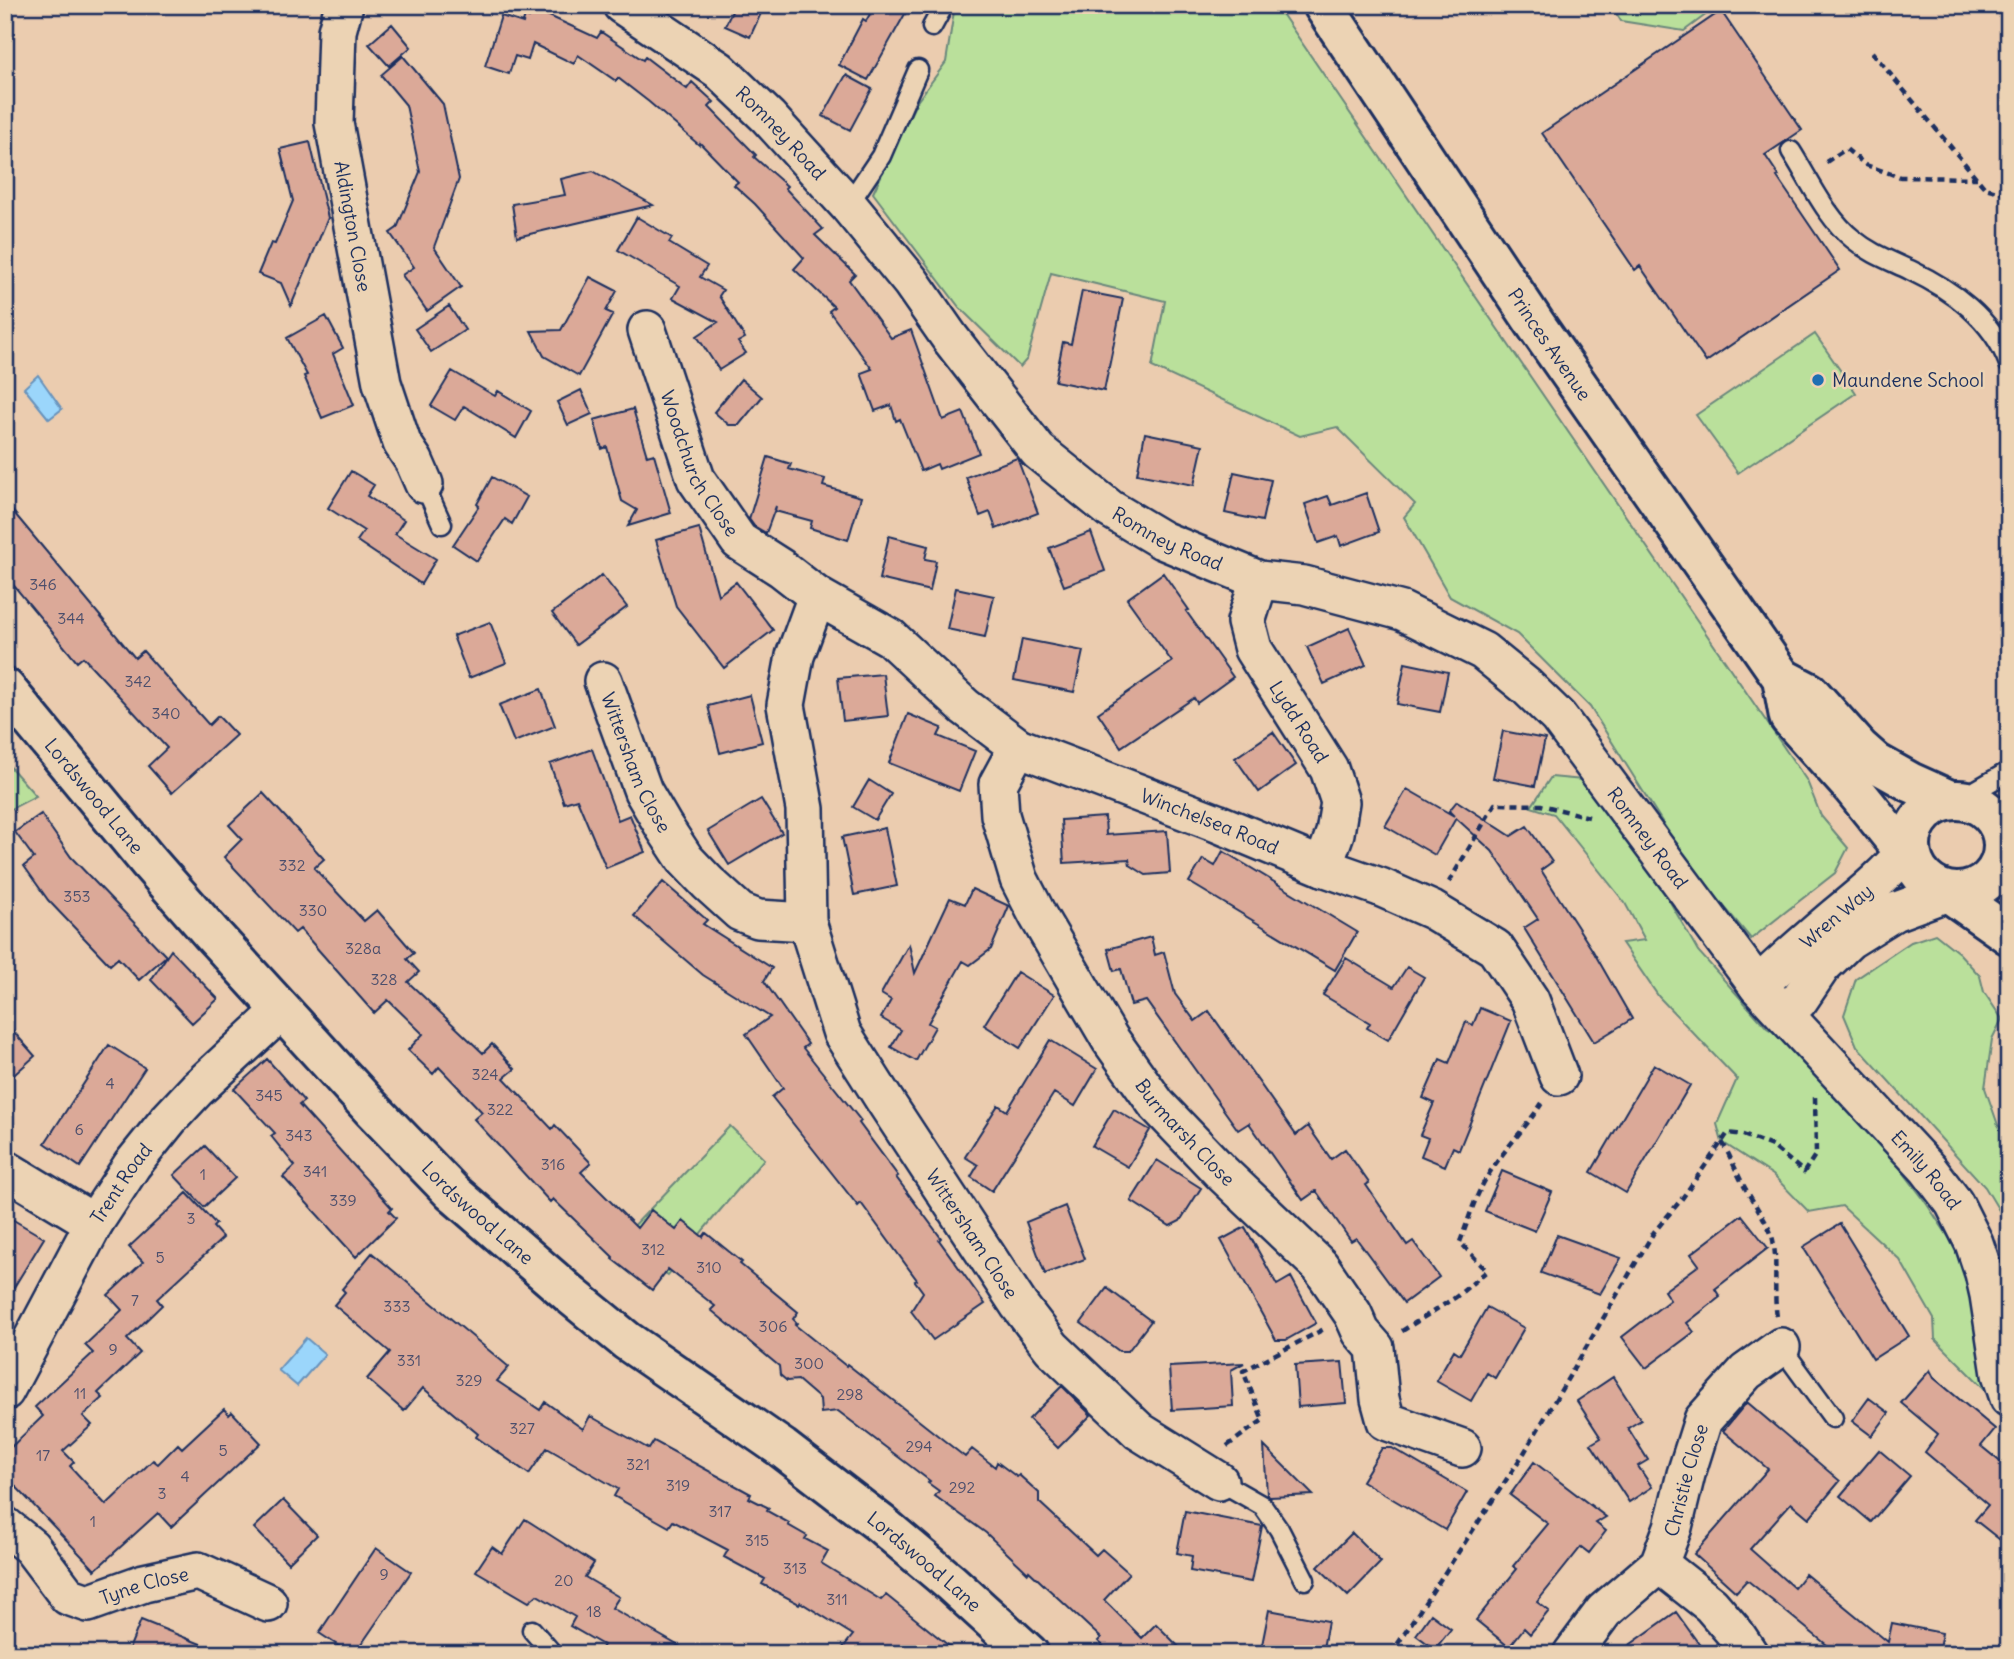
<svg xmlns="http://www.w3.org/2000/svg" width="2014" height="1659" font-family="Delius,sans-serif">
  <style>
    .green { fill: #bae09b; stroke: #6a887c; stroke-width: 2 }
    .water { fill: #9bd6fb; stroke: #6893bc; stroke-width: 2 }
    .building { fill: #dba998; stroke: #1b2f5e; stroke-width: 2 }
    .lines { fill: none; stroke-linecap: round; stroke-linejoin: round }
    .lane-casing { stroke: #1b2f5e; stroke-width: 23 }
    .street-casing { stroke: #1b2f5e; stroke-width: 42 }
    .secondary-casing { stroke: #1b2f5e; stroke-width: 44 }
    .path { stroke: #1b2f5e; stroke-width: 4.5; stroke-dasharray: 7 5; stroke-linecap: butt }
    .lane { stroke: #ecd3b4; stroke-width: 18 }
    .street { stroke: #ecd3b4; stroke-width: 37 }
    .secondary { stroke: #ecd3b4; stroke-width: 38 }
    .poi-dot { fill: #1f6fb2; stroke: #ecd3b4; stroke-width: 2.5 }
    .labels { text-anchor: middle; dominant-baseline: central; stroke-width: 5; stroke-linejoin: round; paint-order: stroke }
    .number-label { font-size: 16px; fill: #4b4e6c }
    .street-label { font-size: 19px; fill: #1b2f5e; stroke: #ecd3b4 }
    .poi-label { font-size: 19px; fill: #1b2f5e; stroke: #ecd3b4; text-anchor: start }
  </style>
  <rect width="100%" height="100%" fill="#ebccaf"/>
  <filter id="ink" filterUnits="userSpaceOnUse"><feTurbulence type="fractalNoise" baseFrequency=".0143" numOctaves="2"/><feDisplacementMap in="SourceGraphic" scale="14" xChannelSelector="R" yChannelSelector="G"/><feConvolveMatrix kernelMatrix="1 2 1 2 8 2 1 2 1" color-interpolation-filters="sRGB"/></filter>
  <g filter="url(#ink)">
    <path class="green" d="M955,5H1276L1807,781L1821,816L1848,848L1835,873L1751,939L1688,863L1590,707L1517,634L1450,597L1404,517L1415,504L1337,427L1300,436L1152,367L1165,301L1051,273L1027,359L1020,367L959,307L873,193L916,103L946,62Z
      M1611,5H1719L1684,31L1621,21Z
      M1815,334L1856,393L1738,473L1696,415Z
      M5,761L36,796L5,812Z
      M1551,777L1583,780L1630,832L1698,951L1767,1028L1818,1060L1922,1197L1964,1260L1984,1388L1935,1339L1934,1319L1900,1260L1842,1206L1809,1212L1773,1175L1722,1142L1717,1124L1737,1079L1659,997L1622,943L1645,940L1625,903L1554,814L1531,807Z
      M1935,934L1959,953L1980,976L1984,992L2002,1019L1992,1039L1985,1088L1998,1125L2009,1135V1227L1985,1187L1857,1046L1844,1015L1856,979L1911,942Z
      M730,1126L764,1159L705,1228L668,1275L665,1273L694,1237L676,1230L629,1239L625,1235Z"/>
    <path class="water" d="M38,375L62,409L49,419L24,388Z
      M306,1338L325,1354L297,1386L278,1370Z"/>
    <path class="building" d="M735,5H748L762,11L750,37L725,26Z
      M875,5H910L868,80L839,65L863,19L866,21Z
      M534,9L597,38L601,32L643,60L645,57L687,89L692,82L714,102L709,107L756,155L754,157L787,186L785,188L823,229L815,235L855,274L849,280L891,338L911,330L943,420L963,412L979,453L939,469L937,464L921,471L900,419L896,421L891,405L875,411L861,373L872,369L829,311L834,307L794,269L804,258L755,204L734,185L738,182L700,143L699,145L649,102L618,78L616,81L578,55L574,64L533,44L528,60L515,56L509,74L485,66L501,16L523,23L525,16L529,18Z
      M1721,11L1802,130L1765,155L1779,176L1777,177L1840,270L1706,362L1640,266L1635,270L1542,133Z
      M392,24L411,47L389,66L369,44Z
      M403,56L443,104L459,179L434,247L461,287L427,311L402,275L414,267L390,233L397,228L420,172L406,105L381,75Z
      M846,75L872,89L850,130L823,116Z
      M310,142L328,218L291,306L281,283L258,274L271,243L275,244L293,201L280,149Z
      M593,171L653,205L517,237L512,204L565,195L561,179Z
      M637,217L672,238L669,243L707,266L700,277L723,290L719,296L745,338L738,342L746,353L719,370L697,336L718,322L673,298L680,286L618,250Z
      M590,277L617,291L606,311L613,314L579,376L544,356L531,331L561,330Z
      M1082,291L1123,299L1104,391L1055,381L1063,342L1071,344Z
      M449,306L465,330L431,352L415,329Z
      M326,316L343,348L333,354L354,405L322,418L304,376L307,375L287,338Z
      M452,371L495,396L498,391L531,411L516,438L464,406L455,420L431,406Z
      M741,379L762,397L739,425H729L714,412Z
      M581,390L592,414L568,425L557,402Z
      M633,409L647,456L654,454L671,513L628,526L637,510L622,501L607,447L602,449L594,420Z
      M1145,433L1203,445L1194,485L1137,474Z
      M768,457L791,464L789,469L825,479L823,486L861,497L848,540L810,528L812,521L775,511L776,506L766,533L754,526L749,519Z
      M1017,458L1038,513L996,529L990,512L980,516L966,477Z
      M351,471L374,485L367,496L404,520L395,534L436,559L421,584L357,541L364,531L328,508Z
      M1234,472L1271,480L1262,521L1225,513Z
      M492,477L527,497L512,524L505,519L477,561L453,545L479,506L477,504Z
      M1366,493L1379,532L1341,546L1338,536L1318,543L1305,504L1328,496L1332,505Z
      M5,502L135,658L143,651L209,725L218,716L236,735L172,793L148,766L167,748L83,657L77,662L5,575Z
      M699,528L718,595L736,582L773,630L724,668L676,606L656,540Z
      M1091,532L1105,571L1064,586L1049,548Z
      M889,536L928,546L925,559L936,561L930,591L879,579Z
      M1163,573L1189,610L1186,611L1233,677L1197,703L1194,698L1121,747L1098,713L1172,662L1127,599Z
      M602,575L627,607L576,645L552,613Z
      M956,588L994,596L985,637L947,629Z
      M490,622L506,663L469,678L453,636Z
      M1349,628L1366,665L1324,684L1307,647Z
      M1022,639L1083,651L1074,692L1014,680Z
      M1405,663L1448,672L1440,712L1397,704Z
      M883,674L888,716L843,721L838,678Z
      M541,689L555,726L514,742L499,705Z
      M750,695L762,742L720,753L708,706Z
      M908,714L942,728L938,736L975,751L959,791L889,763Z
      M1503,731L1545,739L1535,786L1493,778Z
      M1273,732L1296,765L1259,792L1235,758Z
      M592,749L618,820L630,815L645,852L606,868L577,799L564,803L550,764Z
      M869,780L891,794L875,820L853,807Z
      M1407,789L1454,816L1449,811L1457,801L1511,836L1527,826L1552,862L1541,870L1593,951L1632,1019L1594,1042L1524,928L1538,919L1492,851L1456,818L1435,855L1385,826Z
      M263,793L324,859L314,868L364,921L377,910L414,953L407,959L419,972L408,982L483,1053L492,1044L515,1069L504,1078L552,1129L555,1125L591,1163L581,1172L637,1228L651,1210L676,1230L683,1221L703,1237L706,1233L742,1262L740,1264L798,1312L793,1319L797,1323L795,1325L846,1366L847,1364L965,1457L972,1449L995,1467L997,1462L1017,1477L1019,1475L1039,1493V1502L1096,1555L1102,1549L1129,1573L1104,1600L1142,1638L1156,1624L1186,1654H1111L1098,1641L1101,1638L1029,1571L1028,1573L986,1533L935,1496L939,1491L928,1483L930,1481L838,1411L821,1413L820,1399L798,1380L787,1381L780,1375L779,1366L711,1310L715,1306L668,1269L652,1290L612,1259L613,1257L553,1199L550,1202L474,1119L482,1112L439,1067L433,1074L408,1050L423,1034L388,1000L374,1013L300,929L295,933L224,857L242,839L229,825Z
      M761,799L782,833L729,865L708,831Z
      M41,814L71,857L166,956L139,980L118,958L110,965L48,900L24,866L34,858L15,832Z
      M1105,817L1106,835L1167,831L1170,873L1146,875L1130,865L1129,859L1064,863L1061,820Z
      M885,828L897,886L854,895L842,837Z
      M1223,851L1357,932L1335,970L1189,882L1203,859L1215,866Z
      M663,882L707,920L703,924L772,968L764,981L808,1044L803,1048L861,1121L859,1123L898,1176L896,1177L941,1238L939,1240L985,1304L933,1340L911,1311L923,1292L915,1281L917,1280L861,1203L858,1206L772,1097L783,1088L746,1034L770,1017L703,975L634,916Z
      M972,889L1009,906L991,949L970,965L963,961L928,1023L935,1027L916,1061L891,1047L901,1030L881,1018L891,1000L881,994L909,944L915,973L950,898L965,904Z
      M1151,937L1155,955L1164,952L1175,994L1195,1021L1209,1011L1296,1135L1308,1126L1331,1159L1345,1149L1369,1183L1366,1185L1407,1245L1413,1241L1439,1277L1404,1303L1356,1238L1351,1241L1316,1191L1303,1200L1249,1123L1238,1130L1146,1001L1131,1005L1121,969L1114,971L1108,949Z
      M171,950L218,999L192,1023L151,980Z
      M1346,958L1394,987L1407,967L1424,977L1388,1040L1367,1028L1370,1023L1323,995Z
      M1017,972L1054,995L1020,1048L984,1025Z
      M1480,1008L1511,1021L1459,1150L1453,1147L1445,1166L1421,1156L1428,1138L1420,1135L1434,1103L1423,1098L1440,1059L1449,1063L1466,1022L1473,1025Z
      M5,1022L35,1056L5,1083Z
      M1050,1040L1097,1069L1075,1106L1054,1093L992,1191L971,1177L978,1165L965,1157L998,1105L1007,1111Z
      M109,1045L145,1068L80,1167L45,1143Z
      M267,1059L304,1101L299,1105L392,1208L389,1211L396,1218L356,1257L283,1177L295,1166L271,1136L275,1133L234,1089Z
      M1654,1064L1690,1085L1626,1193L1591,1172Z
      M1114,1109L1150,1130L1128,1167L1092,1146Z
      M205,1146L235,1178L204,1207L174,1175Z
      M1157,1160L1201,1188L1180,1221L1170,1226L1131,1201Z
      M1502,1171L1552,1192L1535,1231L1485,1211Z
      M187,1193L216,1224L213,1227L223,1238L157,1299L162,1305L127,1339L140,1353L98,1393L103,1398L83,1416L92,1425L63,1451L74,1462L70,1466L106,1505L153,1460L158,1464L178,1444L182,1448L224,1409L229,1415L232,1412L261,1443L171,1527L158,1513L95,1570L5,1475V1453L43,1416L35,1407L93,1353L85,1345L122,1310L108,1295L143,1262L129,1247Z
      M1065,1206L1085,1259L1045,1274L1026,1222Z
      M5,1215L44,1238L5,1302Z
      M1742,1215L1768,1248L1715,1289L1720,1297L1687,1323L1694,1332L1646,1368L1622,1337L1670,1300L1664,1291L1699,1265L1691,1254Z
      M1840,1224L1909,1336L1873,1359L1803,1247Z
      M1245,1227L1277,1285L1291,1277L1316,1323L1286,1340H1276L1221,1240Z
      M1557,1235L1621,1258L1600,1294L1541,1273Z
      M372,1253L509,1367L497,1381L540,1410L545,1402L583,1429L590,1416L649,1449L654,1441L751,1494L749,1498L769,1508L767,1511L789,1523L788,1525L807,1536L805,1539L828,1551L821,1563L881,1600L886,1595L959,1654H838L853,1635L800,1602L799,1604L762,1584L765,1579L724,1557L728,1550L673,1521L669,1527L614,1496L618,1489L547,1448L529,1474L476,1437L478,1434L423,1388L404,1411L367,1379L390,1352L334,1305L345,1292L342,1289Z
      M1107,1288L1151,1321L1128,1351H1119L1081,1323Z
      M1487,1307L1524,1328L1495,1378L1487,1373L1471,1401L1436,1381L1454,1350L1460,1354Z
      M1342,1362L1346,1403L1298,1407L1295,1365Z
      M1244,1363L1231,1370L1233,1406L1172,1410L1169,1367Z
      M1930,1370L1934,1378L1995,1429L1981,1446L2009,1469V1547L1975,1520L1988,1505L1925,1452L1938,1434L1901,1403Z
      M1613,1377L1641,1420L1628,1428L1648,1460L1638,1466L1652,1487L1629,1502L1591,1444L1601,1438L1577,1401Z
      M1062,1386L1091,1415L1058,1448L1029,1419Z
      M1869,1398L1889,1413L1872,1436L1852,1421Z
      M1747,1402L1840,1481L1809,1518L1791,1503L1750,1549L1794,1588L1805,1574L1888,1642L1892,1623L1942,1633L1938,1654H1838L1747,1580L1736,1592L1694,1554L1768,1469L1723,1431Z
      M1264,1446L1313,1495L1270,1497L1267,1495Z
      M1382,1448H1392L1467,1492L1445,1530L1362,1481Z
      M1879,1450L1910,1476L1871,1522L1840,1496Z
      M1534,1462L1606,1517L1596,1523L1606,1531L1589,1553L1581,1547L1537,1602L1549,1611L1530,1634L1524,1628L1509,1647L1476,1620L1517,1569L1513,1566L1548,1524L1510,1495Z
      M283,1500L317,1535L288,1563L254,1528Z
      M1185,1511L1262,1526L1251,1582L1190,1571L1192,1556L1177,1553Z
      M525,1519L594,1563L585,1577L619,1597L612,1608L693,1654H597L603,1645L570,1626L575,1617L537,1595L529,1602L476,1571L492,1547L502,1554Z
      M1352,1533L1381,1562L1348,1596L1318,1567Z
      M376,1548L411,1572L363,1642L354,1654H351L319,1633Z
      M1269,1610L1328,1621L1322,1654H1282L1261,1650Z
      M1676,1612L1706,1654H1617Z
      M1431,1614L1451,1629L1435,1649L1416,1635Z
      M141,1620L223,1653V1654H127Z"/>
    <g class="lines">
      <defs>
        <path id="lane" d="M932,27L944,5
          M1791,151C1809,179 1827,219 1853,239C1871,254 1889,260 1910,270C1952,290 1992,318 2009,364
          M848,205L881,156L918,70
          M424,484L442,524
          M1959,800L2009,771
          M2004,846L2009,838
          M1781,1347L1833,1418
          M1219,1481L1263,1506L1279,1529L1305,1580
          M532,1630L553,1654"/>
        <g id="street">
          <path id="s1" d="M344,5L337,31L334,123L382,383L402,443L414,461L424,484"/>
          <path id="s2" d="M622,5L719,70L768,117L848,205L911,282L950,338L1038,451L1110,509L1162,540L1259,580L1304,585L1402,611L1483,651L1526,686L1558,717L1758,986L1928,1169L1954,1203L1974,1243L1984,1273L1989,1295L2001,1374L2009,1398"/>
          <path id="s3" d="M647,330L696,479L739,541L781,568L817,596L891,638L965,707L1018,747L1217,823L1323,867L1380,887L1432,910L1495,948L1530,1000L1559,1076"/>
          <path id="s4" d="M1259,580L1246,622L1253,649L1329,769L1340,802L1335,833L1323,867"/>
          <path id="s5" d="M817,596L795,656L786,705L805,809L807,922L842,1033L885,1101L1019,1305L1052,1348L1139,1431L1219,1481"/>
          <path id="s6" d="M603,681L643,791L664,827L685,859L708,883L740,912L758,919L807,922"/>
          <path id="s7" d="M1018,747L998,784L1000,815L1019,879L1038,916L1110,1039L1157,1105L1222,1173L1320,1266L1353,1314L1361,1332L1375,1348L1380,1399L1386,1421L1462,1448"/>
          <path id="s8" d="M1758,986C1783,961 1809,939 1836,916C1863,894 1890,872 1911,844"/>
          <path d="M1785,1014L1799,1000L1822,966L1849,940L1894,912L1948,892"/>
          <path d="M5,1169L94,1223"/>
          <path id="s9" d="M5,1391L94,1223L132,1165L169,1119L197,1089L281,1011"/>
          <path id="s10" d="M5,1526L31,1547L68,1596L88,1603L144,1583L198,1571L268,1603"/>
          <path d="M1659,1564L1711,1605L1735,1633L1749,1654"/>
          <path id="s11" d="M1572,1654L1604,1611L1659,1564L1673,1527L1686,1474L1703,1420L1746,1372L1781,1347"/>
        </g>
        <g id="secondary">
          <path id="s12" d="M1323,5L1536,325L1782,678L1789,717L1852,787L1914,864"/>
          <path d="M1782,678L1809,692L1859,748L1876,763L1910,782L1950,800"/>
          <path id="s13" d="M5,688L148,861L211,933L371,1108L452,1192L572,1296L627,1341L782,1448L881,1524L951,1583L1029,1654"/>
          <circle cx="1957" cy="846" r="46"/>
          <path d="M1948,892L2009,935"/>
        </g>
      </defs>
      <use href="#lane" class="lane-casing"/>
      <use href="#street" class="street-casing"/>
      <use href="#secondary" class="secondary-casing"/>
      <path class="path" d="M1872,52L1985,188L2009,194
        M1826,162L1846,149L1866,165L1900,177L1977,178
        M1449,882L1495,804L1541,805L1589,817
        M2002,969L2009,981
        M1722,1142C1731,1157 1736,1172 1744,1186C1752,1201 1770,1225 1773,1240C1778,1265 1773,1291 1777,1317
        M1402,1331L1456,1297L1487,1271L1460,1242C1467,1224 1473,1203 1482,1186C1497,1156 1524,1131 1542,1103
        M1227,1446L1263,1420L1243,1371L1324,1329
        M1391,1654L1524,1453L1654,1232L1681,1200L1728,1133L1743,1135L1772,1146L1804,1172L1816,1154L1815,1097"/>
      <use href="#lane" class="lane"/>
      <use href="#street" class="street"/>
      <use href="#secondary" class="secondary"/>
    </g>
  </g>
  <circle class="poi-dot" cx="1818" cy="380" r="7"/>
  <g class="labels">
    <g class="number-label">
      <text x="43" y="584">346</text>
      <text x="71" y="618">344</text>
      <text x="138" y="681">342</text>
      <text x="166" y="713">340</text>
      <text x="292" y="865">332</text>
      <text x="77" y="896">353</text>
      <text x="313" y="910">330</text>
      <text x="363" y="948">328a</text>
      <text x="384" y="979">328</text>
      <text x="485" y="1074">324</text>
      <text x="110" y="1083">4</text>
      <text x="269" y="1095">345</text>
      <text x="500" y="1109">322</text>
      <text x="79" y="1129">6</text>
      <text x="299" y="1135">343</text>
      <text x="553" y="1164">316</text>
      <text x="315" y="1171">341</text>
      <text x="203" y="1174">1</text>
      <text x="343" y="1200">339</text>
      <text x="191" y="1218">3</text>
      <text x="653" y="1249">312</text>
      <text x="160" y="1257">5</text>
      <text x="709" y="1267">310</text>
      <text x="135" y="1300">7</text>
      <text x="397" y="1306">333</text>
      <text x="773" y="1326">306</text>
      <text x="113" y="1349">9</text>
      <text x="409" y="1360">331</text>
      <text x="809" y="1363">300</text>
      <text x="469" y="1380">329</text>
      <text x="80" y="1393">11</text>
      <text x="850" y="1394">298</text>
      <text x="522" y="1428">327</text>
      <text x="919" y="1446">294</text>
      <text x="223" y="1450">5</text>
      <text x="43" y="1455">17</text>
      <text x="638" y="1464">321</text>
      <text x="185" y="1476">4</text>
      <text x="678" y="1485">319</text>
      <text x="962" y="1487">292</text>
      <text x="162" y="1493">3</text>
      <text x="720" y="1511">317</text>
      <text x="93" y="1521">1</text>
      <text x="757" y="1540">315</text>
      <text x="795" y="1568">313</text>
      <text x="384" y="1574">9</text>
      <text x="564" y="1580">20</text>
      <text x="837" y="1599">311</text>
      <text x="594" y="1611">18</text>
    </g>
    <g class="street-label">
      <text stroke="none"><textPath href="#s2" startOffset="205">Romney Road</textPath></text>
      <text stroke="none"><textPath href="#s1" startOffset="224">Aldington Close</textPath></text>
      <text stroke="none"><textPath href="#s12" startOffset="408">Princes Avenue</textPath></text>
      <text stroke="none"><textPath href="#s3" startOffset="144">Woodchurch Close</textPath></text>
      <text stroke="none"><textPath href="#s2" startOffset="772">Romney Road</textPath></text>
      <text stroke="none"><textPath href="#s4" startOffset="158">Lydd Road</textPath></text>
      <text stroke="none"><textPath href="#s6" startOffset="88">Wittersham Close</textPath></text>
      <text stroke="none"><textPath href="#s13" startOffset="140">Lordswood Lane</textPath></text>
      <text stroke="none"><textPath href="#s3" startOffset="786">Winchelsea Road</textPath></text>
      <text stroke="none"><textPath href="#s2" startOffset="1360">Romney Road</textPath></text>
      <text stroke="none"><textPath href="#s8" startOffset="105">Wren Way</textPath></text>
      <text stroke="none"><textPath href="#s7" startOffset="444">Burmarsh Close</textPath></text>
      <text stroke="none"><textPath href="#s2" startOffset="1794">Emily Road</textPath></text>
      <text stroke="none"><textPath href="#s9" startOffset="238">Trent Road</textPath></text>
      <text stroke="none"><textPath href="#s13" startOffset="707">Lordswood Lane</textPath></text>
      <text stroke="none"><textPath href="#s5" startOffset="688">Wittersham Close</textPath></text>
      <text stroke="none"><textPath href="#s11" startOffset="214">Christie Close</textPath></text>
      <text stroke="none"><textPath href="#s13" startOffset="1274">Lordswood Lane</textPath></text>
      <text stroke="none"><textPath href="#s10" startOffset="175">Tyne Close</textPath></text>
    </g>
    <g class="poi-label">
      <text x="1832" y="380">Maundene School</text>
    </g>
  </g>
  <rect width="2014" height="1659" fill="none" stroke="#ecd3b4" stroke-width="28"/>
  <rect x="14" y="14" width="1986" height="1631" fill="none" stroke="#1b2f5e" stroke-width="2.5" filter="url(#ink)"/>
</svg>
